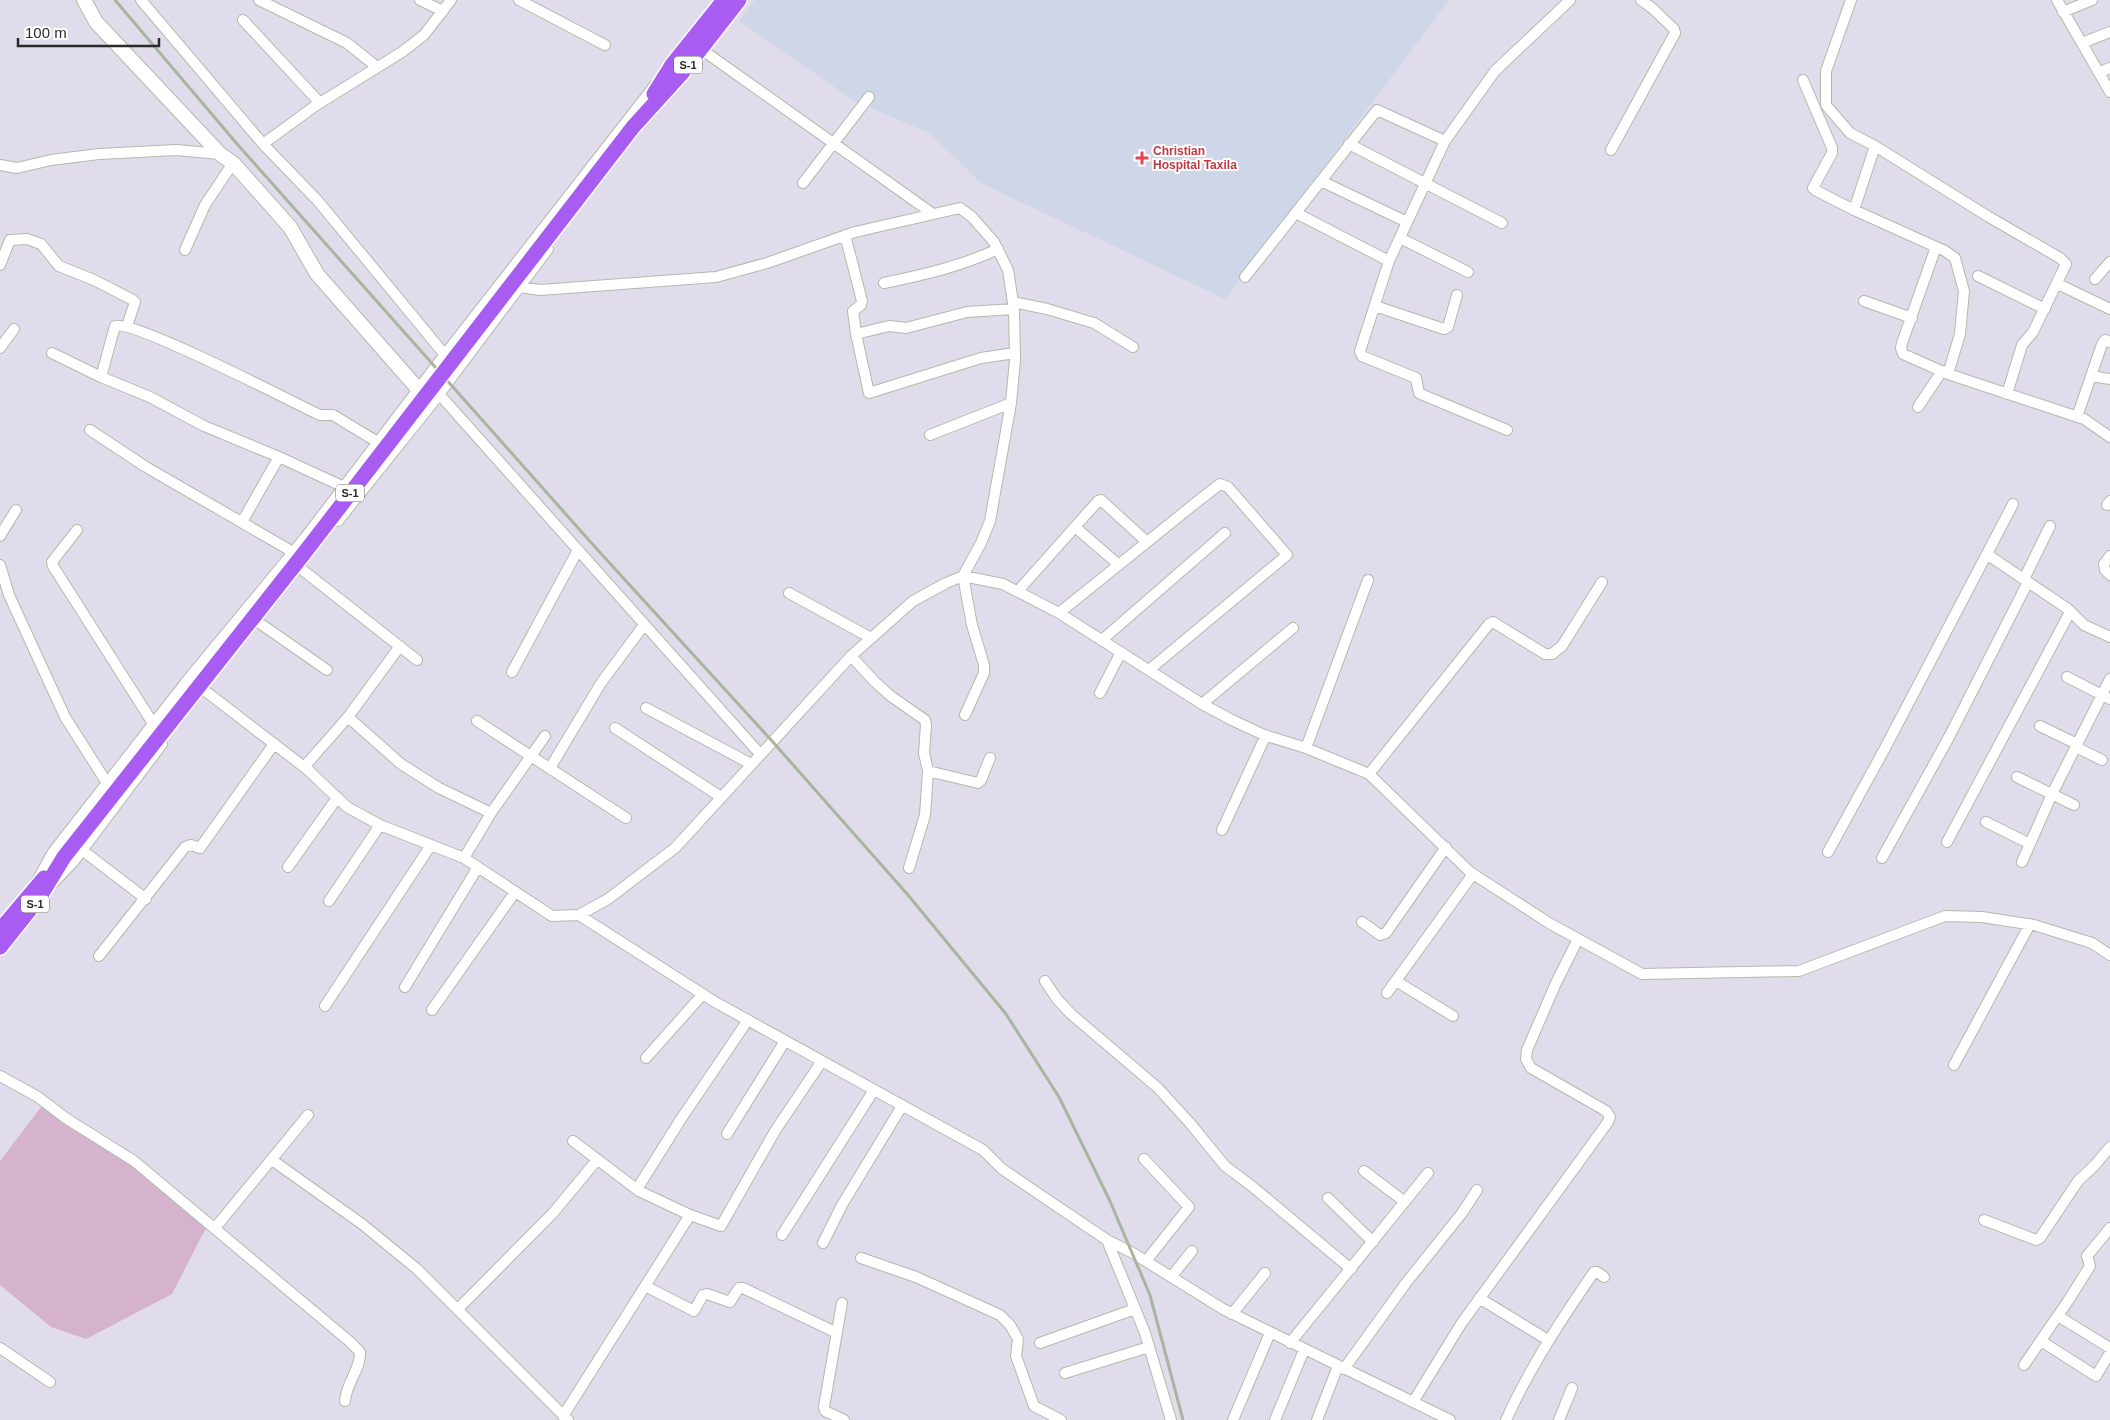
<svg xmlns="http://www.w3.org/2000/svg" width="2110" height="1420" font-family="Arial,sans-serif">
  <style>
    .medical { fill: #ced6e7 }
    .cemetery { fill: #d6b3cd }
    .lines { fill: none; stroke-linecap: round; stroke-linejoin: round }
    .street-casing { stroke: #b2baac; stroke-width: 12 }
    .secondary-casing { stroke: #b2baac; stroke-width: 16 }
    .primary-casing { stroke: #fff; stroke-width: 18 }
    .street { stroke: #fff; stroke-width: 10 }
    .secondary { stroke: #fff; stroke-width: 14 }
    .primary { stroke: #a85cf1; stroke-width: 15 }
    .rail { stroke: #a8b59f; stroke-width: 3 }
    .primary-bridge-casing { stroke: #fff; stroke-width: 18; stroke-linecap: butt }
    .primary-bridge { stroke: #a85cf1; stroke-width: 15 }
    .health-dot { fill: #e0444e; stroke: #fff; stroke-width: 2 }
    .labels { text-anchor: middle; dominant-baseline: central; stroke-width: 4; stroke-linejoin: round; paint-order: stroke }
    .shield { fill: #fff; stroke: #6a6a6a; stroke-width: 1 }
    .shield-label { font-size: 11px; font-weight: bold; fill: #2a2a2a }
    .health-label { font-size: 12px; font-weight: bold; fill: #be3a42; stroke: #fff; text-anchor: start }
  </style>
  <rect width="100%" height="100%" fill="#e1dcec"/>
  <path class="medical" d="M755,0H1449L1225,299L981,183L929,133L853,100L739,21Z"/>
  <path class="cemetery" d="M44,1103L209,1222L172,1294L86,1339L51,1327L0,1285V1161Z"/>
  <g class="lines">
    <defs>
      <path id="street" d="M141,0L263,144L318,201L445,355
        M259,0L347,43L377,67
        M420,0L443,11
        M519,0L605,45
        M1851,0L1826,71V105L1850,133L1875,146L1854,210L1945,251L1955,258L1964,291L1960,334L1948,374
        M2057,0L2110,92
        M2063,12L2092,0
        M243,20L320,103
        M2082,43L2110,32
        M701,49L933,214
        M2100,72L2110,68
        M1803,80L1832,148V153L1813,188L1815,190L1854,210
        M263,144L315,106L402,52L424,35L451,0
        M1349,144L1502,223
        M1875,146L1989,217L2060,258L2066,264L2033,332L2022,345L2007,394
        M1611,150L1675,33L1674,29L1652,8L1641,0
        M0,165L17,168L51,160L99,154L176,150L220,154
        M1321,181L1407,222
        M803,183L869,97
        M1296,213L1389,261
        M845,235L862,301L861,305L853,311L856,334L869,393L981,358L1015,353
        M1400,238L1468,272
        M1936,247L1902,343L1901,348L1903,354L1948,374L2084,419L2110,437
        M185,250L205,205L233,163
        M0,265L10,240L27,239L41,244L59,266L94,280L133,300L135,302L127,326
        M1978,276L2045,309
        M1245,277L1377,110L1445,141
        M2095,279L2110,262
        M884,283C923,275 962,266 998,249
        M2058,284L2110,309
        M520,287L540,290L716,277L767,263L855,232L960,208L972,217L994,242L1008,270L1014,309L1015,360L1011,403L990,521L981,543L963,576L972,625L984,665V673L965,715
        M1864,301L1912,318
        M1013,302L1047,309L1094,323L1133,347
        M1375,306L1444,329L1448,327L1457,295
        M856,334L889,326L906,328L967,312L1014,309
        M0,348L14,329
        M52,353L101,377L150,397L204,426L279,457L344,487
        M2091,376L2110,379
        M101,377L115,326C133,319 292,402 320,415H333L379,443
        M439,394L760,754
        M1918,407L1942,371
        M2077,417L2102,344L2105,340L2110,342
        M90,430L146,467L293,552
        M1507,430L1423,395L1419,393L1416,378L1362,356L1360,351L1389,261L1445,141L1495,71L1570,0
        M930,435L1011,403
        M2107,505L2110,501
        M338,521L431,405L548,249
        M242,522L279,457
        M1075,527L1119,565
        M77,530L52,562L53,566L154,725
        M0,536L16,510
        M1988,555L2068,609L2084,625L2110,637
        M2110,556L2104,564L2105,570L2110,575
        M0,565L9,595L65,717L107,783
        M300,568L417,660
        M2024,579L2050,526
        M1018,591L1098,501L1101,500L1147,542
        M789,593L871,638
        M1059,613L1198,501L1220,484L1228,487L1287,555L1149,670
        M258,622L327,670
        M1102,640L1225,533
        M851,656L875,682L892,697L925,720L926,725L924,753L928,771L925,815L909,868
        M512,672L578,550
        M2067,677L2110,699
        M204,690L308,770L347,807L380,825L464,858L552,916L579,915L715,1002L983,1150L1002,1169L1107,1240L1131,1252L1223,1309L1450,1420
        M1100,693L1121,652
        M1202,704L1293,628
        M646,708L751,764
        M348,717L401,764L439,788L491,813
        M477,721L626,818
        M2040,726L2077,744
        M615,728L721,797
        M2076,747L2102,760
        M1306,748L1368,580
        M304,767L348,717L400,646
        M550,768L601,683L644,625
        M928,771L978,783L981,780L990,758
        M1369,774L1489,624L1493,622L1545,654H1552L1562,646L1602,582
        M2017,777L2074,805
        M1986,822L2030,844
        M1222,830L1266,735
        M1947,842L2070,612
        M82,850L146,899
        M1828,852L1884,750L2013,504
        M464,858L491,813L545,736
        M1882,858L1949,737L2028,582
        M2022,862L2052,794L2110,679
        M288,867L337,798
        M54,882L74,861L162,744
        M36,883L53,852L186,682L304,539L436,366L655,85
        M329,901L380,825
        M579,915L608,899L675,848L851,656L913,601L946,583L963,576L1003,584L1059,613L1202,704L1232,720L1264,735L1306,748L1369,774L1470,872L1549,923L1642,974L1799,971L1945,916L1982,917L2034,925L2092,943L2110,955
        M1362,922L1380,935L1386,933L1446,847
        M99,956L185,847L191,845L200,848L274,744
        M1045,981L1057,999L1071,1014L1158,1088L1189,1122L1225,1166L1253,1187L1351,1269
        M1396,981L1453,1016
        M405,987L478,867
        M1387,993L1473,874
        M325,1006L431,845
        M432,1010L515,892
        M646,1058L703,994
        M1954,1065L2030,924
        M0,1076L38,1097L67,1119L134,1161L349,1341L360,1352C361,1369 346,1383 345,1401
        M727,1134L785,1041
        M573,1141L639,1191L690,1215L721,1226L775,1131L822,1061
        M1144,1159L1189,1207L1146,1261
        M272,1160L362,1224L417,1269L568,1420
        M1364,1171L1405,1202
        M637,1189L681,1119L748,1020
        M1328,1198L1373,1242
        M1984,1220L2036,1240L2040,1238L2078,1181L2095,1165L2110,1147
        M215,1228L308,1115
        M782,1235L874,1090
        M1107,1240L1145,1333L1171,1420
        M823,1243L842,1205L902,1106
        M861,1258L916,1277L1000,1315L1010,1325L1018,1339L1016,1356L1034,1406L1061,1420
        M1171,1277L1192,1251
        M645,1286L694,1311L703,1295L707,1294L730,1302L739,1288H743L835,1332
        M1479,1298L1548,1340
        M842,1303L824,1407L825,1411L844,1420
        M458,1309L553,1213L597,1160
        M1232,1314L1265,1273
        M2058,1316L2110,1348
        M2041,1341L2096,1376L2110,1353
        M1040,1343L1135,1309
        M1290,1343L1428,1173
        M0,1348L50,1382
        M2024,1365L2068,1301L2090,1266L2087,1256L2110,1228
        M1344,1369L1406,1283L1462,1213L1477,1190
        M1065,1373L1149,1347
        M1413,1402L1461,1324L1608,1122L1610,1117L1606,1111L1531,1068L1526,1059L1527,1050L1556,983L1578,939
        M563,1416L690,1215
        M1233,1420L1270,1333
        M1275,1420L1304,1350
        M1317,1420L1338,1366
        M1506,1420C1530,1367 1561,1320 1594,1272H1597L1604,1277
        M1559,1420L1572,1388"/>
      <path id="secondary" d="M84,0L96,22L220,154L233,163L290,227L317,274L418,389"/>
      <path id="primary" d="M654,94L672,65L724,0
        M633,127L682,73L739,0
        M0,930L44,878
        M0,947L39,898L64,857"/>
    </defs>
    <use href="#street" class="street-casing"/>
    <use href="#secondary" class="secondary-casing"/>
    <use href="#primary" class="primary-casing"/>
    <use href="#street" class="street"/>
    <use href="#secondary" class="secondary"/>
    <use href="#primary" class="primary"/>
    <path class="rail" d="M115,0L238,145L595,547L772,741L908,895L1006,1014L1059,1097L1109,1199L1150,1295L1183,1420"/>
    <defs>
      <path id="primary-bridge" d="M64,857L305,552L633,127"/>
    </defs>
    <use href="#primary-bridge" class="primary-bridge-casing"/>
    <use href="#primary-bridge" class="primary-bridge"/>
  </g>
  <path class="health-dot" d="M1139.5 150.5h5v5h5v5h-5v5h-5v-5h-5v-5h5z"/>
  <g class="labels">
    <g class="shield">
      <rect x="674" y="56.5" width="28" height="17" rx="4"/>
      <rect x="336" y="484.5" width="28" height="17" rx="4"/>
      <rect x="21" y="895.5" width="28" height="17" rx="4"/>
    </g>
    <g class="shield-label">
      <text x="688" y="65">S-1</text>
      <text x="350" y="493">S-1</text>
      <text x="35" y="904">S-1</text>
    </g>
    <g class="health-label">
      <text x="1153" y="151">Christian<tspan x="1153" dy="14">Hospital Taxila</tspan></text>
    </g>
  </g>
  <path d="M18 38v8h141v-8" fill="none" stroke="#2a2a2a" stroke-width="2.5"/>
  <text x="25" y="38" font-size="15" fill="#2a2a2a" stroke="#ffffff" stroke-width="4" paint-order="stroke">100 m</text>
</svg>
